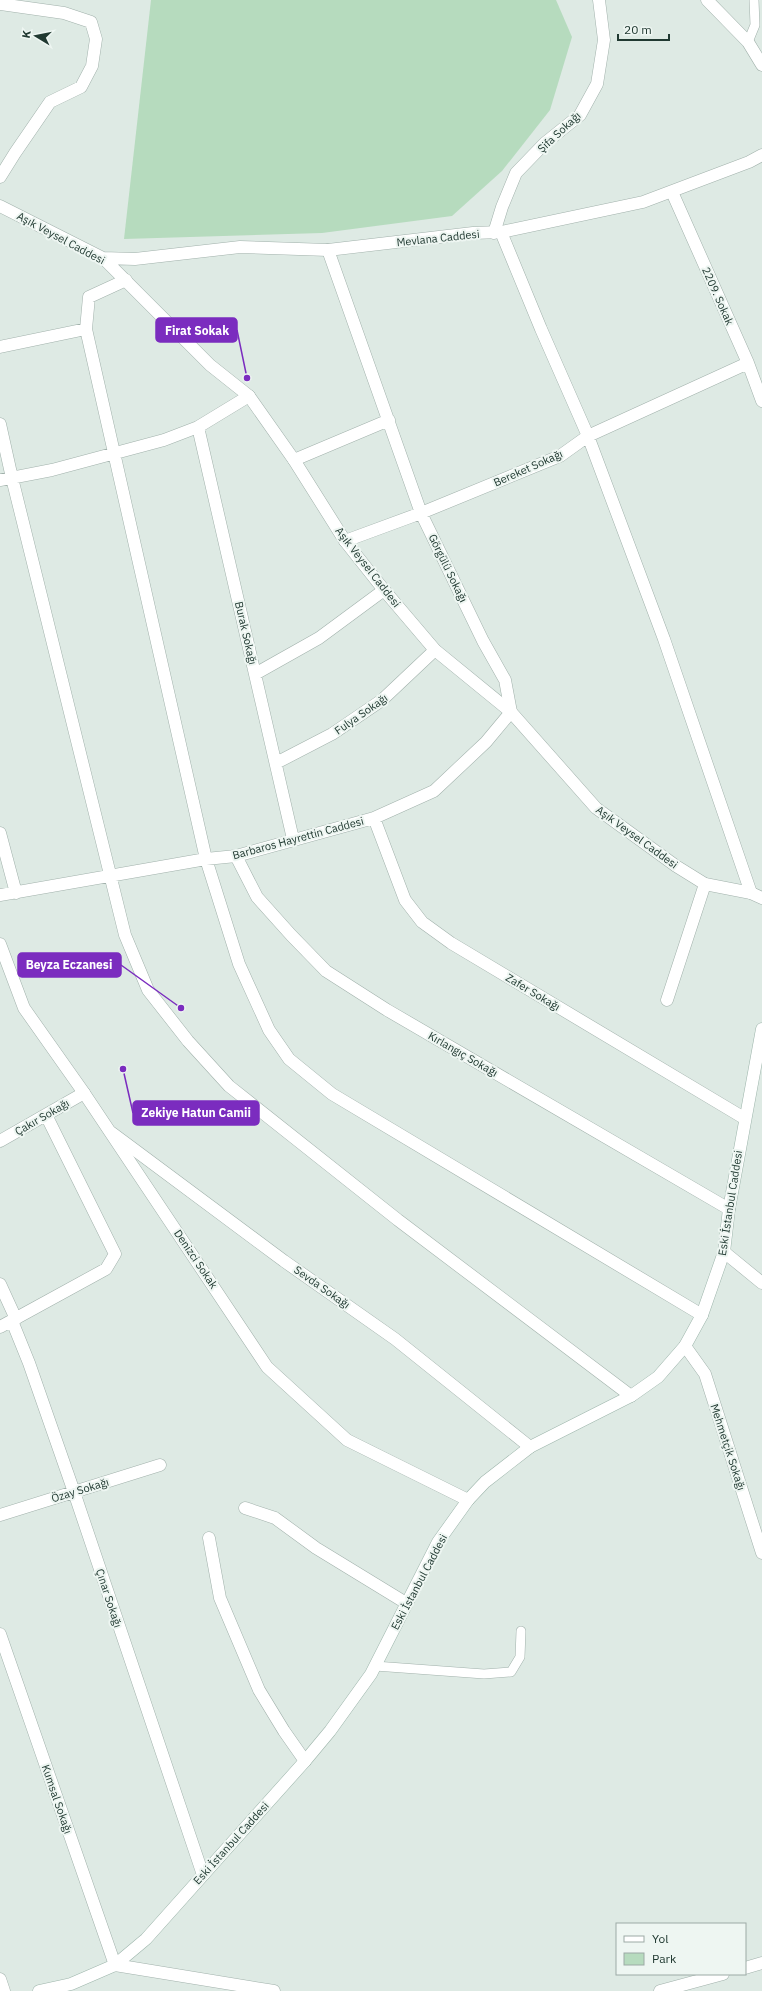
<svg xmlns="http://www.w3.org/2000/svg" width="762" height="1991" font-family="'IBM Plex Sans',sans-serif">
  <style>
    .green { fill: #b6dbbe }
    .lines { fill: none; stroke-linecap: round; stroke-linejoin: round }
    .service-casing { stroke: #a1b1ab; stroke-width: 10 }
    .minor-casing { stroke: #a1b1ab; stroke-width: 13 }
    .tertiary-casing { stroke: #a1b1ab; stroke-width: 13 }
    .secondary-casing { stroke: #9db5ab; stroke-width: 13 }
    .service { stroke: #fff; stroke-width: 9 }
    .minor { stroke: #fff; stroke-width: 12 }
    .tertiary { stroke: #fff; stroke-width: 12 }
    .secondary { stroke: #fff; stroke-width: 12 }
    .labels { text-anchor: middle; dominant-baseline: central; stroke-width: 4; stroke-linejoin: round; paint-order: stroke }
    .street-label { font-size: 11px; fill: #203931; stroke: #eef6f2 }
    .leader { fill: none; stroke: #7b2cbf; stroke-width: 1.5 }
    .callout-dot { fill: #7b2cbf; stroke: #eef6f2; stroke-width: 1.5 }
    .callout { fill: #7b2cbf; stroke: #7b2cbf; stroke-width: 1.5 }
    .callout-label { font-size: 12px; text-anchor: middle; font-weight: bold; fill: #fff }
  </style>
  <rect width="100%" height="100%" fill="#deeae4"/>
  <path class="green" d="M151,0H556L572,37L550,110L502,171L452,216L322,233L124,239Z"/>
  <g class="lines">
    <defs>
      <path id="service" d="M748,42L755,25L754,0
        M375,1666L484,1674L511,1672L520,1657L521,1631"/>
      <path id="minor" d="M707,0L748,42L762,65
        M0,4L64,13L91,22L96,39L92,66L81,87L50,102L15,153L0,177
        M672,192L748,363L762,401
        M501,232L541,329L588,436L664,639L751,893
        M494,233L502,207L516,173L545,143L580,115L597,84L604,40L599,0
        M126,280L89,297L86,329L206,859L239,964L269,1030L289,1059L332,1094L702,1315
        M0,347L86,329
        M0,424L12,478L125,935L148,990L188,1041L229,1086L398,1220L631,1396
        M198,427L293,839
        M294,460L389,420
        M0,480L52,470L164,440L198,427L249,396
        M345,541L421,513L560,456L588,436L748,363
        M255,674L319,638L384,590
        M276,763L332,734L382,700L435,650
        M374,818L405,900L422,922L451,943L744,1118
        M0,833L16,893
        M236,856L257,897L291,935L326,971L387,1010L729,1209
        M0,895L206,859L236,856L374,818L434,791L486,742L511,712L505,680L483,641L421,513L328,250
        M667,1000L705,884
        M112,1133L284,1261L395,1339L530,1447
        M0,1141L84,1093
        M724,1252L762,1283
        M0,1284L16,1319
        M12,1321L29,1363L74,1492L203,1875
        M0,1327L106,1269L115,1254L46,1115
        M685,1346L705,1374L762,1553
        M245,1508L275,1518L316,1548L406,1603
        M0,1515L160,1465
        M209,1538L220,1598L259,1690L284,1731L305,1761
        M0,1634L115,1965L274,1991
        M745,1968L762,1963
        M0,1979L4,1991
        M660,1991L723,1974"/>
      <path id="tertiary" d="M0,206L103,258L210,365L249,396L294,460L345,541L384,590L435,650L511,712L596,808L676,866L705,884L751,893L762,898
        M103,258L135,259L240,247L328,250L473,233L501,232L643,202L749,162L762,155
        M0,944L24,1008L84,1093L267,1367L347,1440L468,1500"/>
      <path id="secondary" d="M39,1991L71,1984L115,1965L146,1939L305,1761L330,1731L371,1674L438,1542L468,1500L485,1482L530,1447L631,1396L658,1377L685,1346L702,1315L724,1252L729,1209L762,1029"/>
    </defs>
    <use href="#service" class="service-casing"/>
    <use href="#minor" class="minor-casing"/>
    <use href="#tertiary" class="tertiary-casing"/>
    <use href="#secondary" class="secondary-casing"/>
    <use href="#service" class="service"/>
    <use href="#minor" class="minor"/>
    <use href="#tertiary" class="tertiary"/>
    <use href="#secondary" class="secondary"/>
  </g>
  <g class="labels">
    <g class="street-label">
      <text transform="translate(559 132) rotate(-43)">Şifa Sokağı</text>
      <text transform="translate(61 238) rotate(28)">Aşık Veysel Caddesi</text>
      <text transform="translate(438 238) rotate(-6)">Mevlana Caddesi</text>
      <text transform="translate(718 296) rotate(66)">2209. Sokak</text>
      <text transform="translate(528 468) rotate(-24)">Bereket Sokağı</text>
      <text transform="translate(368 567) rotate(52)">Aşık Veysel Caddesi</text>
      <text transform="translate(448 568) rotate(64)">Görgülü Sokağı</text>
      <text transform="translate(246 633) rotate(77)">Burak Sokağı</text>
      <text transform="translate(361 714) rotate(-35)">Fulya Sokağı</text>
      <text transform="translate(637 837) rotate(36)">Aşık Veysel Caddesi</text>
      <text transform="translate(298 838) rotate(-15)">Barbaros Hayrettin Caddesi</text>
      <text transform="translate(533 992) rotate(31)">Zafer Sokağı</text>
      <text transform="translate(463 1054) rotate(30)">Kırlangıç Sokağı</text>
      <text transform="translate(42 1117) rotate(-30)">Çakır Sokağı</text>
      <text transform="translate(730 1203) rotate(-81)">Eski İstanbul Caddesi</text>
      <text transform="translate(196 1259) rotate(56)">Denizci Sokak</text>
      <text transform="translate(322 1287) rotate(35)">Sevda Sokağı</text>
      <text transform="translate(728 1447) rotate(72)">Mehmetçik Sokağı</text>
      <text transform="translate(80 1490) rotate(-17)">Özay Sokağı</text>
      <text transform="translate(419 1582) rotate(-62)">Eski İstanbul Caddesi</text>
      <text transform="translate(109 1598) rotate(72)">Çınar Sokağı</text>
      <text transform="translate(57 1799) rotate(71)">Kumsal Sokağı</text>
      <text transform="translate(231 1843) rotate(-48)">Eski İstanbul Caddesi</text>
    </g>
  </g>
  <path class="leader" d="M247 378L237 330M181 1008L121 965M123 1069L133 1113"/>
  <g class="callout-dot">
    <circle cx="247" cy="378" r="4"/>
    <circle cx="181" cy="1008" r="4"/>
    <circle cx="123" cy="1069" r="4"/>
  </g>
  <g class="callout">
    <rect x="156" y="318" width="81" height="24" rx="4"/>
    <rect x="18" y="953" width="103" height="24" rx="4"/>
    <rect x="133" y="1101" width="126" height="24" rx="4"/>
  </g>
  <g class="callout-label">
    <text x="197" y="335">Firat Sokak</text>
    <text x="69" y="969">Beyza Eczanesi</text>
    <text x="196" y="1117">Zekiye Hatun Camii</text>
  </g>
  <rect x="616" y="1923" width="130" height="52" fill="#eef6f2" stroke="#9caaa5"/>
  <rect x="624" y="1936" width="20" height="6" fill="#ffffff" stroke="#9caaa5"/>
  <text x="652" y="1943" font-size="12" fill="#203931">Yol</text>
  <rect x="624" y="1953" width="20" height="12" fill="#b6dbbe" stroke="#9caaa5"/>
  <text x="652" y="1963" font-size="12" fill="#203931">Park</text>
  <g transform="translate(36 36) rotate(280)" stroke="#eef6f2" stroke-width="3" paint-order="stroke">
  <path d="M0-3L7 15L0 10L-7 15Z" fill="#203931"/>
  <text y="-6" font-size="11" font-weight="bold" text-anchor="middle" fill="#203931">K</text>
  </g>
  <path d="M618 34v6h51v-6" fill="none" stroke="#203931" stroke-width="2"/>
  <text x="624" y="34" font-size="12" fill="#203931" stroke="#eef6f2" stroke-width="3" paint-order="stroke">20 m</text>
</svg>
